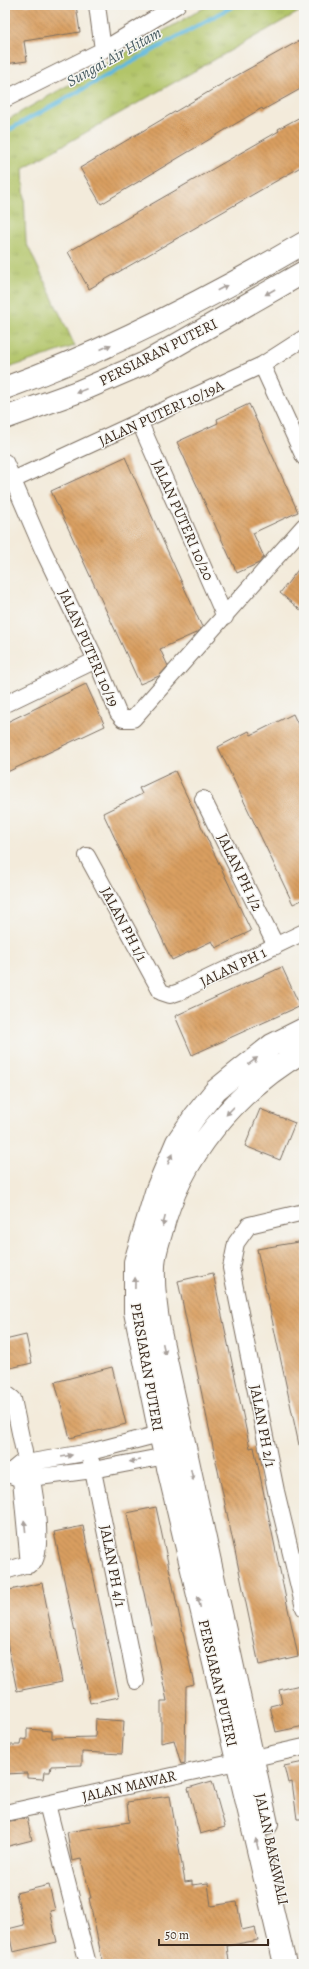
<svg xmlns="http://www.w3.org/2000/svg" width="309" height="1969" font-family="Alegreya,serif">
  <style>
    .grass { fill: url(#grass-tufts); stroke: #767844 }
    .lines { fill: none; stroke-linecap: round; stroke-linejoin: round }
    .stream { stroke: #60b9de; stroke-width: 4.5 }
    .building { fill: url(#building-back-hatch) }
    .minor-casing { stroke: #7b6e60; stroke-width: 18 }
    .secondary-casing { stroke: #7b6e60; stroke-width: 24 }
    .minor { stroke: #fff; stroke-width: 16 }
    .secondary { stroke: #fff; stroke-width: 22 }
    .oneway { fill: #a79f9a }
    .labels { text-anchor: middle; dominant-baseline: central; stroke-width: 3; stroke-linejoin: round; paint-order: stroke }
    .street-label { font-size: 15px; fill: #3b2a1e; stroke: #f6f6f2 }
    .water-label { font-size: 16px; font-style: italic; fill: #485c61; stroke: #f6f6f2 }
  </style>
  <defs>
    <pattern id="grass-tufts" width="24" height="20" patternUnits="userSpaceOnUse"><rect width="24" height="20" fill="#b2c569"/><path d="M3 7l-1-3M5 7V3M7 7l1-3M15 17l-1-3M17 17v-4M19 17l1-3" fill="none" stroke="#9aa95b"/></pattern>
    <pattern id="building-back-hatch" width="6" height="6" patternUnits="userSpaceOnUse"><rect width="6" height="6" fill="#d99f61"/><path d="M-1 5l2 2M0 0l6 6M5-1l2 2" fill="none" stroke="#b1824f"/></pattern>
  </defs>
  <rect width="100%" height="100%" fill="#f6f6f2"/>
  <filter id="ink" filterUnits="userSpaceOnUse"><feTurbulence type="fractalNoise" baseFrequency=".025" numOctaves="2"/><feDisplacementMap in="SourceGraphic" scale="8" xChannelSelector="R" yChannelSelector="G"/><feConvolveMatrix kernelMatrix="1 2 1 2 8 2 1 2 1" color-interpolation-filters="sRGB"/></filter>
  <filter id="wash" filterUnits="userSpaceOnUse"><feTurbulence type="fractalNoise" baseFrequency=".012" numOctaves="4" result="noise"/><feDisplacementMap in="SourceGraphic" scale="16" xChannelSelector="R" yChannelSelector="G"/><feGaussianBlur stdDeviation="0.9" result="paint"/><feColorMatrix in="noise" values="0 0 0 0 0 0 0 0 0 0 0 0 0 0 0 0 0 1.4 0 .05"/><feComposite in="paint" operator="in"/></filter>
  <g filter="url(#wash)">
    <rect width="100%" height="100%" fill="#f3ebdb"/>
    <path class="grass" d="M209,5H304V9L23,168L26,242L75,346L5,369V121Z"/>
    <g class="lines">
      <path class="stream" d="M5,132L235,5"/>
    </g>
    <g id="blocks">
      <path class="building" d="M5,5H76L80,32L24,41L27,61L5,64Z
        M304,38V87L263,110L262,108L101,204L80,168L227,81Z
        M304,115V165L89,289L68,252L279,131L278,129Z
        M249,404L298,512L253,533L264,557L259,563L237,573L177,442L218,423L217,419Z
        M125,457L202,627L198,632L160,649L168,666L159,676L140,684L51,491Z
        M304,562V613L280,593Z
        M86,684L105,726L5,773V723Z
        M293,714L304,737V899L293,904L218,747L249,731L251,735Z
        M175,771L251,931L216,948L212,941L172,960L103,813L142,794L139,788Z
        M282,967L300,1006L192,1055L175,1016Z
        M260,1109L295,1123L280,1160L245,1146Z
        M304,1241V1444L299,1445L257,1249Z
        M213,1273L250,1448L254,1447L298,1656L259,1665L178,1281Z
        M26,1335L32,1363L6,1369L5,1340Z
        M112,1367L126,1424L70,1438L55,1382Z
        M156,1507L194,1684L186,1686L185,1763L181,1764L174,1740L161,1743V1701H167L127,1513Z
        M83,1526L119,1697L90,1703L54,1532Z
        M42,1583L62,1682L17,1691L5,1632V1591Z
        M300,1685L304,1704V1726L276,1732L270,1706L282,1703L279,1690Z
        M96,1719L124,1721L122,1754L82,1752V1765L51,1766L50,1772H44L43,1779L27,1778V1773L5,1774V1745H20L21,1739L27,1740V1729L52,1731V1738L95,1737Z
        M304,1762V1819H297L292,1782L288,1783L284,1766Z
        M212,1781L225,1827L200,1834L188,1788Z
        M170,1796L185,1882L192,1881V1885L208,1883L211,1906L237,1902L242,1930L255,1927L258,1940L227,1946L229,1962L219,1964H103L89,1898H91L81,1859L72,1861L67,1832L129,1822L127,1802Z
        M27,1818L32,1840L5,1847V1822Z
        M49,1885L55,1910L50,1911L57,1942L13,1952L8,1929L24,1925L16,1893Z"/>
    </g>
  </g>
  <g filter="url(#ink)">
    <use href="#blocks" fill-opacity="0" stroke="#7b6e60" stroke-width="1"/>
    <g class="lines">
      <defs>
        <path id="minor" d="M97,5L103,50
          M5,99L103,50L177,5
          M262,365L304,457
          M140,423L225,617
          M5,462L43,550L96,660L118,713L123,719H133L304,526
          M13,480L262,365L304,338
          M5,704L96,660
          M203,799L276,946
          M87,856L161,992L170,995L179,992L304,932
          M304,1212L249,1225L236,1243L231,1268L276,1491L304,1608
          M5,1393L13,1399L24,1452
          M171,1431L90,1452L20,1464L8,1474L21,1479L31,1478L93,1470L176,1454
          M91,1461L136,1681
          M20,1469L29,1565
          M5,1571L34,1562C44,1542 34,1491 30,1468
          M47,1804L88,1964
          M5,1813L304,1747"/>
        <path id="secondary" d="M5,388C109,350 208,299 304,243
          M5,418L80,391L145,363L304,272
          M267,1824L160,1332C156,1310 153,1288 154,1266C154,1255 158,1243 161,1233C180,1157 236,1090 304,1051
          M285,1964L160,1434L135,1312V1262L157,1189L177,1142L195,1116L216,1090L238,1072L272,1045L304,1029"/>
      </defs>
      <use href="#minor" class="minor-casing"/>
      <use href="#secondary" class="secondary-casing"/>
      <use href="#minor" class="minor"/>
      <use href="#secondary" class="secondary"/>
    </g>
    <defs><path id="oneway-solid" d="M-6-.8H1V-3.2L6.5 0L1 3.2V.8H-6Z"/></defs>
    <g class="oneway">
      <use href="#oneway-solid" transform="translate(222 288) rotate(-28)"/>
      <use href="#oneway-solid" transform="translate(270 292) rotate(150)"/>
      <use href="#oneway-solid" transform="translate(106 347) rotate(-24)"/>
      <use href="#oneway-solid" transform="translate(81 391) rotate(158)"/>
      <use href="#oneway-solid" transform="translate(253 1061) rotate(-37)"/>
      <use href="#oneway-solid" transform="translate(230 1111) rotate(134)"/>
      <use href="#oneway-solid" transform="translate(170 1159) rotate(-68)"/>
      <use href="#oneway-solid" transform="translate(164 1221) rotate(104)"/>
      <use href="#oneway-solid" transform="translate(135 1283) rotate(-89)"/>
      <use href="#oneway-solid" transform="translate(164 1349) rotate(77)"/>
      <use href="#oneway-solid" transform="translate(67 1456) rotate(-10)"/>
      <use href="#oneway-solid" transform="translate(135 1461) rotate(171)"/>
      <use href="#oneway-solid" transform="translate(192 1475) rotate(78)"/>
      <use href="#oneway-solid" transform="translate(25 1526) rotate(-96)"/>
      <use href="#oneway-solid" transform="translate(199 1602) rotate(-103)"/>
      <use href="#oneway-solid" transform="translate(257 1844) rotate(-104)"/>
    </g>
  </g>
  <g class="labels">
    <g class="street-label">
      <text transform="translate(158 352) rotate(-27)">PERSIARAN PUTERI</text>
      <text transform="translate(161 413) rotate(-25)">JALAN PUTERI 10/19A</text>
      <text transform="translate(183 520) rotate(66)">JALAN PUTERI 10/20</text>
      <text transform="translate(89 648) rotate(66)">JALAN PUTERI 10/19</text>
      <text transform="translate(240 872) rotate(64)">JALAN PH 1/2</text>
      <text transform="translate(124 924) rotate(62)">JALAN PH 1/1</text>
      <text transform="translate(233 967) rotate(-26)">JALAN PH 1</text>
      <text transform="translate(147 1367) rotate(80)">PERSIARAN PUTERI</text>
      <text transform="translate(263 1426) rotate(79)">JALAN PH 2/1</text>
      <text transform="translate(113 1566) rotate(79)">JALAN PH 4/1</text>
      <text transform="translate(218 1683) rotate(77)">PERSIARAN PUTERI</text>
      <text transform="translate(129 1786) rotate(-13)">JALAN MAWAR</text>
      <text transform="translate(272 1849) rotate(78)">JALAN BAKAWALI</text>
    </g>
    <g class="water-label">
      <text transform="translate(114 57) rotate(-29)">Sungai Air Hitam</text>
    </g>
  </g>
  <rect width="309" height="1969" fill="none" stroke="#f6f6f2" stroke-width="20"/>
  <path d="M159 1939v6h109v-6" fill="none" stroke="#3b2a1e" stroke-width="2"/>
  <text x="165" y="1939" font-size="12" fill="#3b2a1e" stroke="#f6f6f2" stroke-width="3" paint-order="stroke">50 m</text>
</svg>
